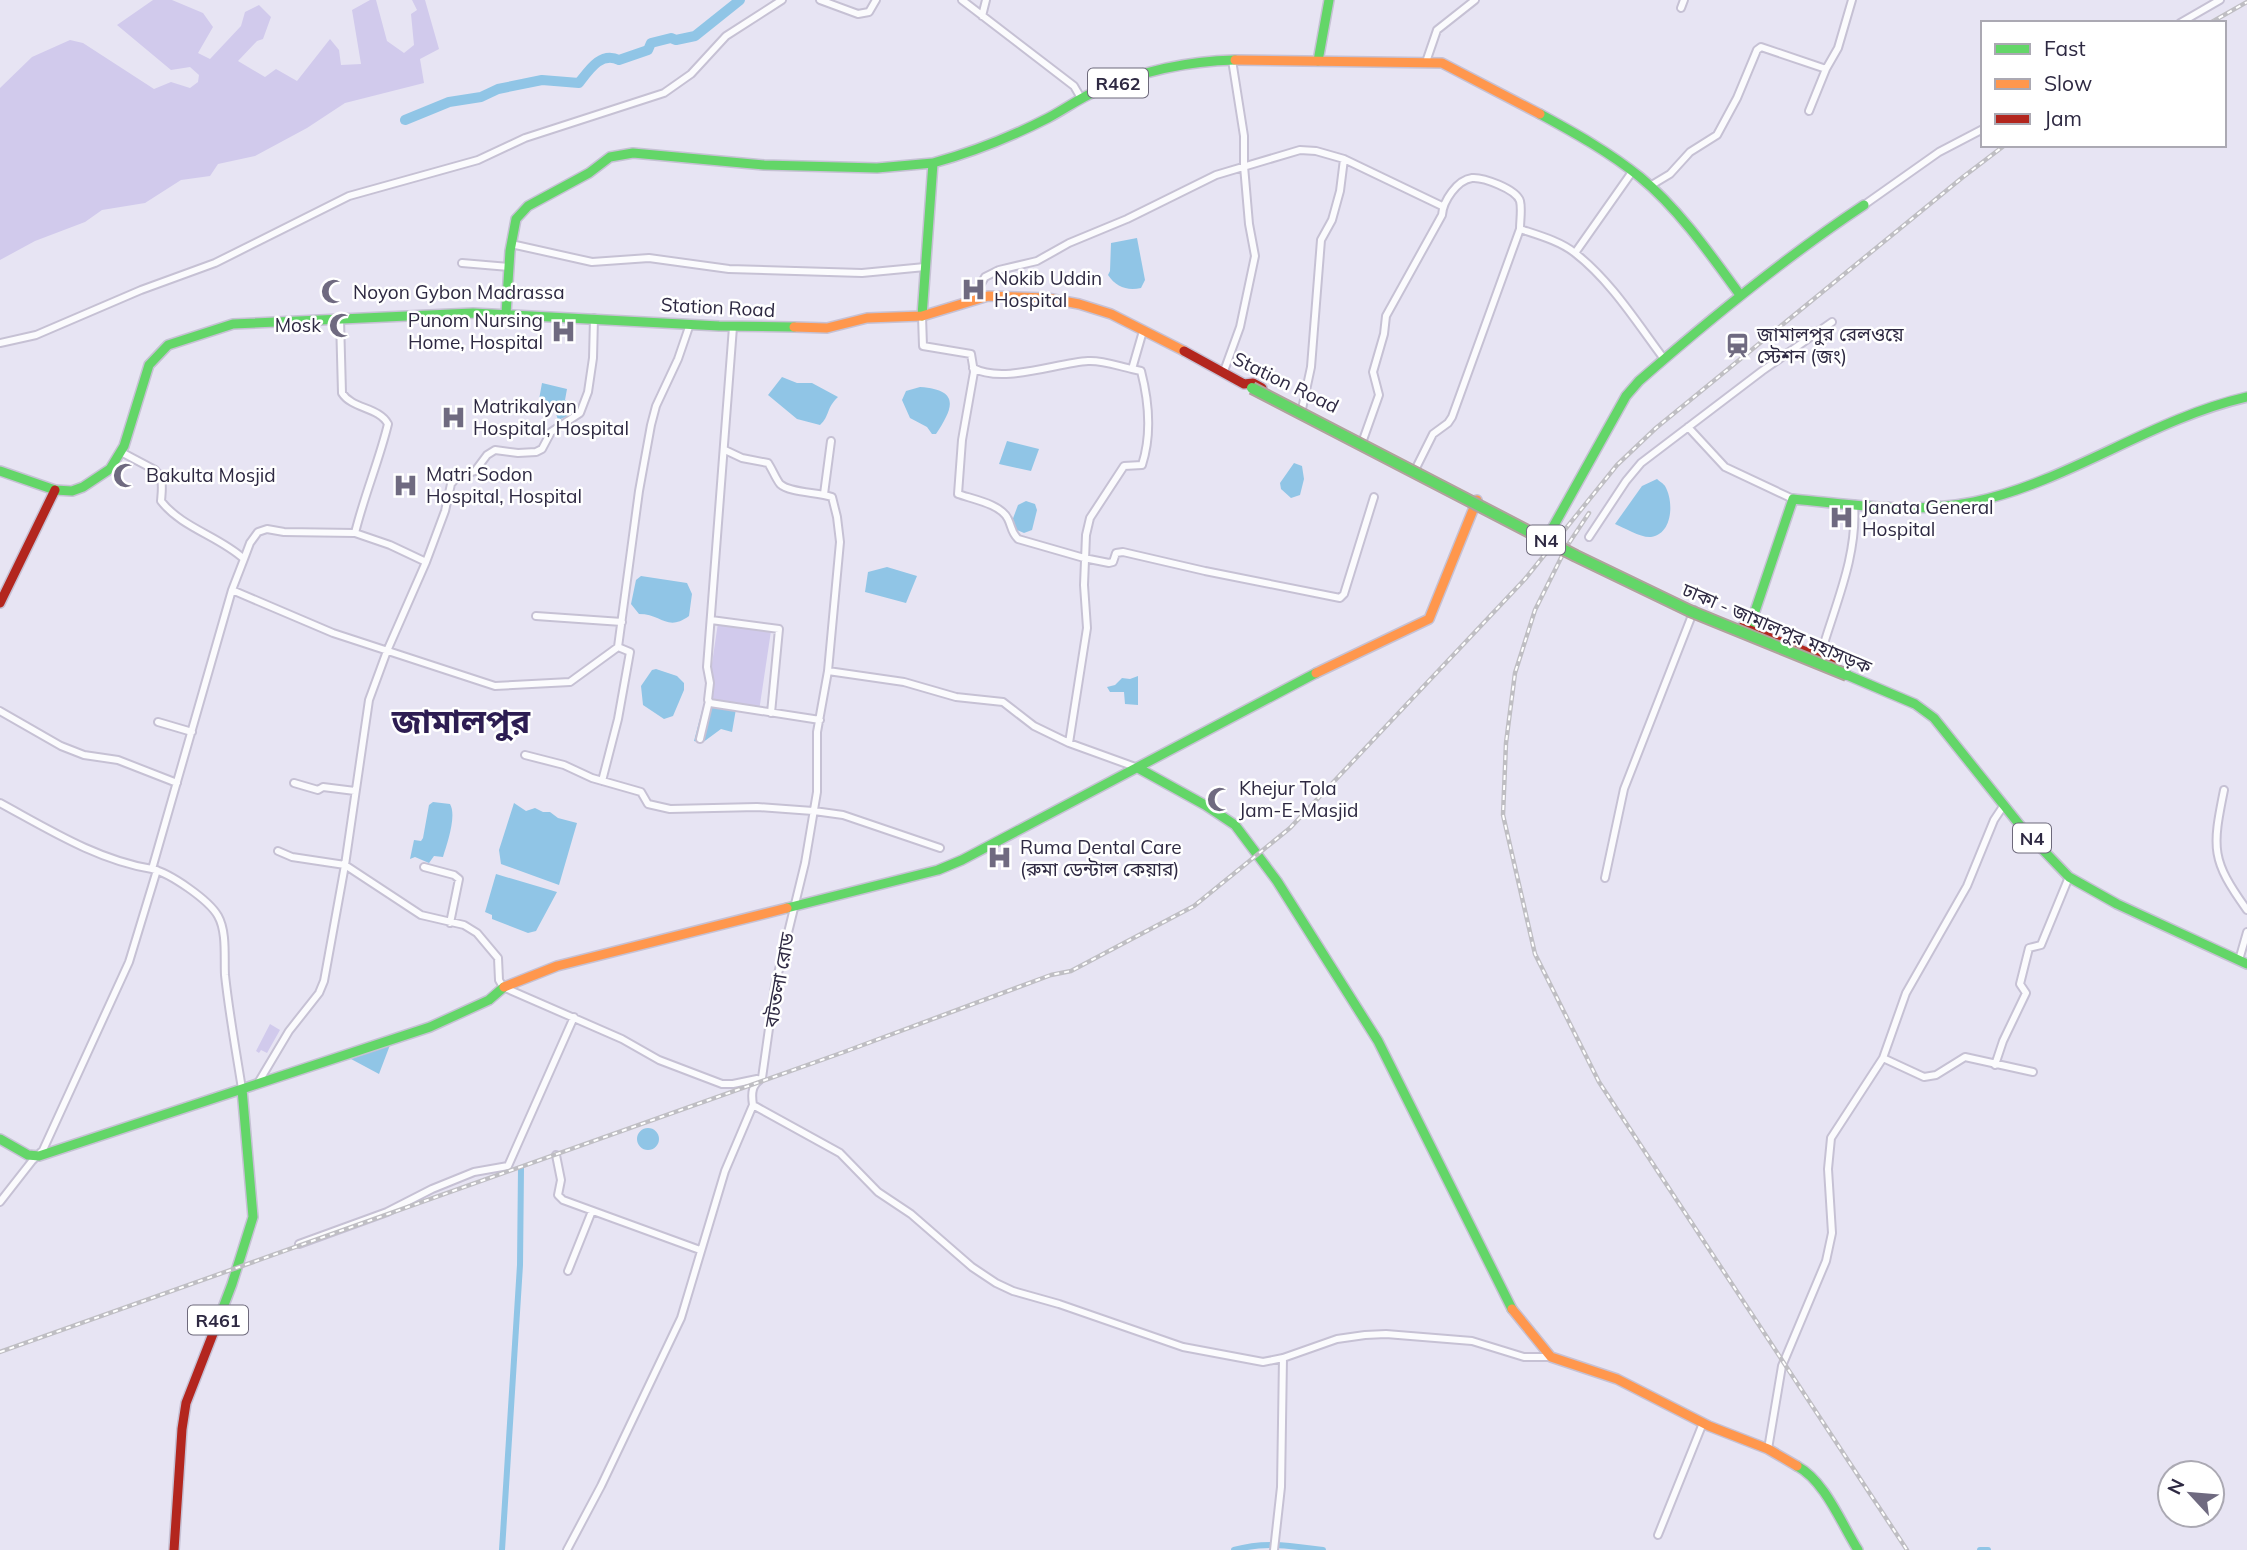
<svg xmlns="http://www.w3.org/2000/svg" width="2247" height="1550" font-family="Mulish,'Noto Sans Bengali',sans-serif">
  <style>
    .green { fill: #d1caec }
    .water { fill: #90c5e6 }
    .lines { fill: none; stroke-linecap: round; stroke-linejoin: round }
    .canal { stroke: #90c5e6; stroke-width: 6 }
    .river { stroke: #90c5e6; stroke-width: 10 }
    .street-casing { stroke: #c6c1d4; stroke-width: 10 }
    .fast-casing { stroke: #c6c1d4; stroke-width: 12 }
    .slow-casing { stroke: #c6c1d4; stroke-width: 12 }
    .jam-casing { stroke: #c6c1d4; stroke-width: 12 }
    .street { stroke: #fbfbfd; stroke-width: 6 }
    .fast { stroke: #63d668; stroke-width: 9 }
    .slow { stroke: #ff974d; stroke-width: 9 }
    .jam { stroke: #b3261e; stroke-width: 9 }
    .rail-casing { stroke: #bfbec3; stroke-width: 4.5 }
    .rail { stroke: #fff; stroke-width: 2; stroke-dasharray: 5; stroke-linecap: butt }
    .fast-bridge-casing { stroke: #b1a19d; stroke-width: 14; stroke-linecap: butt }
    .fast-bridge { stroke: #63d668; stroke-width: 10 }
    .labels { text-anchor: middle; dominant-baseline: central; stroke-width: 5; stroke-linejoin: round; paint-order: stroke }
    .shield { fill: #fff; stroke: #6d697b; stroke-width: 2 }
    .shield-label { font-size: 18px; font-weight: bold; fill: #2e2942 }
    .poi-label { font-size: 19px; fill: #2e2942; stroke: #fff; text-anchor: start }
    .street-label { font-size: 19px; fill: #2e2942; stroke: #fff }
    .town-label { font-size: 33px; font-weight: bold; fill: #2d1d52; stroke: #fff }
  </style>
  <rect width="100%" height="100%" fill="#e7e4f3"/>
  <path class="green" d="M153,0H172L203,13L213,27L198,53L210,59L241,26L245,12L259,5L271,17L263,39L257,41L238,61L265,77L276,69L297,81L330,39L339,50L341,65L361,64L352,10L370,0H376L387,41L404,53L414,45L411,14L417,10L412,0H425L439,49L420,59L424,83L345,103L307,128L255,156L218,164L210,176L181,180L145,203L102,210L85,222L35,241L0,260V88L32,57L70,40L83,43L154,89L171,82L190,88L198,82L199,75L190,67L171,70L117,25Z
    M718,623L771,631L759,711L706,704Z
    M270,1024L280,1030L267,1053L261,1050L259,1053L256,1051Z"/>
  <path class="water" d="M1137,238L1145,280L1141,288C1127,291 1116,287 1108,275L1110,271L1111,243Z
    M782,377L797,383H812L838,397C826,408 830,416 820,425L797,419L768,395Z
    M542,383L567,389L565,400L572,404L574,411L568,416L558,420L555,410L538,405Z
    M920,387C961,390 953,408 936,434H932L927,427L910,418L902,400L906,391Z
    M1007,441L1039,449L1031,471L999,464Z
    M1294,463L1302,466L1304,479L1300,495L1291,498L1281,489L1280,483Z
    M1657,479C1658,480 1665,485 1665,486C1674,501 1673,534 1651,537C1641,538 1625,528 1615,524L1642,486Z
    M1026,501L1035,504L1037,510L1032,530L1024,533L1017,530L1012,521L1018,505Z
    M887,567L917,576L906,603L865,592L868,572Z
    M641,576L687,583L692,594L689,616C667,632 662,614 639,614L631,604L636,580Z
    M656,669L677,676L684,683V690L673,716L664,719L643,705L641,686L652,670Z
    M1138,676V705L1125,704L1124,692H1110L1107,687L1115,685L1122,678L1130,679Z
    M704,703L736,709L732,732L721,729L702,743L694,741Z
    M433,802L450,804C457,816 447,844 443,857L434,856L429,863L415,857L410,859L414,840L421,841L423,838L429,805Z
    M514,803L526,811L535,808L543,812H550L558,818L577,823L559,885L501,864L499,850Z
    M496,874L557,892L536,931L528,933L492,919V915L485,912Z
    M390,1045L379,1074L351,1059Z
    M637 1139a11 11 0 1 1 22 0a11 11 0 1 1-22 0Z"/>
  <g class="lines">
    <path class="canal" d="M502,1550L520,1265L521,1168
      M1234,1550C1265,1541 1291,1546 1323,1550
      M1980,1550H1988"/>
    <path class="river" d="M405,120L449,102L481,97L498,89L542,80L579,83C589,70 601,51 619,60L648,50L651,43L671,38L676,40L695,36L740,0"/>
    <defs>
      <path id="street" d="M820,0L858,14L869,12L876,0
        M962,0L1074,86L1081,98
        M1681,8L1684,0
        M982,16L986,0
        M2180,23L2220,0
        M1426,62L1437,30L1475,0
        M1809,111L1826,69L1838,48L1852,0
        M1650,186L1670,174L1690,152L1717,135L1737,98L1757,50L1761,47L1826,69
        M1864,205L1939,152L1983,129
        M1520,229C1538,235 1560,241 1575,253C1611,281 1637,323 1664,359
        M511,244L592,262L649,258L729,269L862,273L925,267
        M1575,253L1632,172
        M462,263L509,267
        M971,301L985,277L999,270L1037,261L1069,243L1127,219L1216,175L1300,150L1316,151L1344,159L1442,206
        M922,316L923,346L971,354L974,372L962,440L958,494C972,499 1001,504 1008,519C1012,527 1011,532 1018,539L1084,558L1109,563L1113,562L1116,553L1123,552L1205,571L1340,598L1344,594L1374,497
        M340,319L342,393C352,409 379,407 388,424C379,461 364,496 355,533
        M733,327L707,667L710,683L708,700L710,703L820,720
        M0,343L36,335L141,290L215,263L349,196L478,160L525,138L664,93L691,74L726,36L782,0
        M973,368C1003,384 1056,363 1088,361C1102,360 1118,366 1132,369
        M1224,371L1240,327L1255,256L1249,224L1244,166V136L1232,60
        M1302,409L1311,367L1321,240L1332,220L1340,191L1344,159
        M1688,427L1725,467L1793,499
        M1363,440L1379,395L1373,372L1384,334L1386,316L1442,215C1443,201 1457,180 1472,178C1483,177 1516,189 1520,201C1522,209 1520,220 1520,229L1452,417L1448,423L1433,434L1416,468
        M121,452L155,470C164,479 162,489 161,501C182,528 219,536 244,559L232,590L152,869C170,873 209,900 218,916C227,932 224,957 225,975C229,1013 236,1051 242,1089
        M824,494L831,441
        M1589,537L1626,481L1641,463L1762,371L1832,322
        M244,559L250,543L258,532L267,529L284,532L355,533L390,545L426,562
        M232,590L333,633L495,686L570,682L618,647
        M536,616L622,622
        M711,620L779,629L771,713
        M1820,657C1834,607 1858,557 1854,504
        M828,671L904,682L956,697L1003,702L1034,726L1069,743L1138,768
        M0,711L61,746L84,755L118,760L177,783
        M158,722L192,732
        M700,739L709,701
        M1069,743L1087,628L1084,585L1086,535L1090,518L1124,466L1142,465C1152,434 1149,402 1141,371L1132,369L1143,331
        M525,755L564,765L592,778L641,792L648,804L670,809L757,807L813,811
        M602,781L618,719L630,652L618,647L639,491L651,425L656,406L678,359L690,324
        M294,783L318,790L323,787L355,791
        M2224,790C2212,849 2211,860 2247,910
        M0,803C48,829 97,860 152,869
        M814,811L843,815L940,848
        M278,851L292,857L345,865L421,915L464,925L477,933L498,958L499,980L503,987L622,1039L659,1060L722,1084H733L757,1079
        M424,867L454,875L459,879L450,923
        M1605,878L1624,789L1694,610
        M2239,960L2247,932
        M1883,1058L1924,1077L1936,1075L1965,1057L2033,1072
        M1995,1065L2003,1041L2026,993L2020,984L2029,948L2041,945L2069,877
        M258,1083L289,1031L319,993L324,981L345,865L369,700L387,651L426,562L445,511L451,484L457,477L475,471L487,455L495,450L518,453L536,452L542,449L551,432L580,413L588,392L593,358L594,318
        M753,1105L840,1153L878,1192L911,1214L972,1267L996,1283L1013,1291L1059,1304L1183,1347L1263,1362L1283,1358L1337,1339L1365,1335L1386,1334L1472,1341L1524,1357H1551
        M556,1155L561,1180L558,1195L563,1200L700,1250
        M0,1202L32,1161L43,1150L129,962L157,870
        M299,1244L387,1212L432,1189L474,1172L508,1166L574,1017
        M568,1271L592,1211
        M1768,1449L1782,1366L1826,1261L1832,1233L1828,1169L1831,1138L1883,1058L1906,993L1967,886L1994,820L2004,805
        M1658,1535L1703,1423
        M567,1550L601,1486L681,1318L725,1171L753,1105C751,1092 752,1085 762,1078L775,986L805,863L817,792V732L828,671L840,542L837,517L832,497C818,492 790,493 780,484C776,479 772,469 768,463L742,458L725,450
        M1274,1550L1281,1487L1283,1358"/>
      <path id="fast" d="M1318,61L1329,0
        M1540,114C1575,133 1609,152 1640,177C1678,208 1711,255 1740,295
        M506,314L510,251L516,219L528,206L589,173L610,157L633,153L764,165L877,168L933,163
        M922,316L933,163C973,152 1011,137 1048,118C1065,109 1081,97 1099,90C1142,71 1188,61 1235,60
        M0,471L55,490L72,491L83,487L110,469L124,446L149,365L168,345L233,324L473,313L719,326L794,327
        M1548,536L1626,396L1639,381C1711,318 1784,258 1864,205
        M1749,629L1793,499C1853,505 1914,514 1974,502C2070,481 2151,419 2247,397
        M1847,675L1915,704L1934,718L2023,829L2069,877L2117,904L2247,964
        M1138,768L1205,805L1235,825L1277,881L1378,1041L1512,1309
        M787,908L938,870L962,860L1316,673
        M0,1139L28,1155L39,1156L242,1089
        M216,1326L232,1284L253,1217L242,1089L430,1027L489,1000L504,987
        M1797,1466C1825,1481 1841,1523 1858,1550"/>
      <path id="slow" d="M1235,60L1442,63L1540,114
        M794,327L827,328L867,318L922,316L988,296L1047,298L1079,304L1111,314L1184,351
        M1316,673L1429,619L1477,500
        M504,987L557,966L787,908
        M1512,1309L1551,1357L1617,1379L1709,1426L1768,1449L1797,1466"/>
      <path id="jam" d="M1184,351L1244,384L1253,383L1262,388
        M0,603L55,490
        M1742,627L1820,657L1834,666
        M174,1550L182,1429L186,1403L216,1326"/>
    </defs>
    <use href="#street" class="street-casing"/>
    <use href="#fast" class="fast-casing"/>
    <use href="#slow" class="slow-casing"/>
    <use href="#jam" class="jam-casing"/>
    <use href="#street" class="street"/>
    <use href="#fast" class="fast"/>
    <use href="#slow" class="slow"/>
    <use href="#jam" class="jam"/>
    <defs>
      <path id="rail" d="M2210,23L2247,2
        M1589,513L1567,546L1535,610L1515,673L1506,743L1503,815L1535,954L1599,1082L1907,1550
        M0,1352L844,1052L1051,975L1071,971L1194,906L1290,828L1525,579L1617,465L1656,428L1963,177L2005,145"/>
    </defs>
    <use href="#rail" class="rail-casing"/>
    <use href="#rail" class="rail"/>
    <defs>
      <path id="fast-bridge" d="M1252,388L1576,556L1690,611L1847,675"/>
    </defs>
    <use href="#fast-bridge" class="fast-bridge-casing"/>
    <use href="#fast-bridge" class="fast-bridge"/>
  </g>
  <defs>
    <symbol id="hospital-bare" viewBox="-9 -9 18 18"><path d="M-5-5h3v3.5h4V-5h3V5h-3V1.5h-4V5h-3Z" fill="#6f6a80" stroke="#fff" stroke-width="2.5" paint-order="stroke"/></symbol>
    <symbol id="mosque-bare" viewBox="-9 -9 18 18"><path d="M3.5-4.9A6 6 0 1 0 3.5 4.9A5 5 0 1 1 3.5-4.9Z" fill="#6f6a80" stroke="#fff" stroke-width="2.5" paint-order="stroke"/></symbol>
    <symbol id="station-bare" viewBox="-9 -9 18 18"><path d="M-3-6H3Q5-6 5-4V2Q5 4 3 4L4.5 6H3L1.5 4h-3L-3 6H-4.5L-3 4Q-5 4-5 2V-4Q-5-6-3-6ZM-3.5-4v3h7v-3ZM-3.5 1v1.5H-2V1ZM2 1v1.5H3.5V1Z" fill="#6f6a80" stroke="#fff" stroke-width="2.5" paint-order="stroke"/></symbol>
  </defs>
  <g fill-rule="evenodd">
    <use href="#hospital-bare" x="956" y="272" width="35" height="35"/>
    <use href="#mosque-bare" x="316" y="274" width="35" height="35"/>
    <use href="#mosque-bare" x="324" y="308" width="35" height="35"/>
    <use href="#hospital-bare" x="546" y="314" width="35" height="35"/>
    <use href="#station-bare" x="1720" y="328" width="35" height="35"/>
    <use href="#hospital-bare" x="436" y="400" width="35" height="35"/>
    <use href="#mosque-bare" x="108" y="458" width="35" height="35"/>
    <use href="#hospital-bare" x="388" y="468" width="35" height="35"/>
    <use href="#hospital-bare" x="1824" y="500" width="35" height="35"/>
    <use href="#mosque-bare" x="1202" y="782" width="35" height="35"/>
    <use href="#hospital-bare" x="982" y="840" width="35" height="35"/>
  </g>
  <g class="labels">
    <g class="shield">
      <rect x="1088" y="68.5" width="60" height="29" rx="5"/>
      <rect x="1527" y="525.5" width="38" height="29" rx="5"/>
      <rect x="2013" y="823.5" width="38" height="29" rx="5"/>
      <rect x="188" y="1305.5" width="60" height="29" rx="5"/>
    </g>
    <g class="shield-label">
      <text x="1118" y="83">R462</text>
      <text x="1546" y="540">N4</text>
      <text x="2032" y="838">N4</text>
      <text x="218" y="1320">R461</text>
    </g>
    <g class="poi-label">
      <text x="994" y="278">Nokib Uddin<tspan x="994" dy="22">Hospital</tspan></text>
      <text x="353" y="292">Noyon Gybon Madrassa</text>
      <text x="543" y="320" text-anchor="end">Punom Nursing<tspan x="543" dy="22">Home, Hospital</tspan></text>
      <text x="321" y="325" text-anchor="end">Mosk</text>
      <text x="1757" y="334">জামালপুর রেলওয়ে<tspan x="1757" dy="22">স্টেশন (জং)</tspan></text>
      <text x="473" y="406">Matrikalyan<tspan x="473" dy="22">Hospital, Hospital</tspan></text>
      <text x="426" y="474">Matri Sodon<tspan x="426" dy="22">Hospital, Hospital</tspan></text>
      <text x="146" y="475">Bakulta Mosjid</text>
      <text x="1862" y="507">Janata General<tspan x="1862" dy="22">Hospital</tspan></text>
      <text x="1239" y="788">Khejur Tola<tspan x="1239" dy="22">Jam-E-Masjid</tspan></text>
      <text x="1020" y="847">Ruma Dental Care<tspan x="1020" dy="22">(রুমা ডেন্টাল কেয়ার)</tspan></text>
    </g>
    <g class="street-label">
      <text transform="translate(718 307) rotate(3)">Station Road</text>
      <text transform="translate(1286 382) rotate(26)">Station Road</text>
      <text transform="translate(1777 628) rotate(23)">ঢাকা - জামালপুর মহাসড়ক</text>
      <text transform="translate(779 980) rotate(-80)">বটতলা রোড</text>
    </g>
    <g class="town-label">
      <text x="461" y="720">জামালপুর</text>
    </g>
  </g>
  <rect x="1981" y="21" width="245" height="126" fill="#ffffff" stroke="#aba9b3" stroke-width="2"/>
  <rect x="1995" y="44" width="35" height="10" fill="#63d668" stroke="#aba9b3" stroke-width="2"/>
  <text x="2044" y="56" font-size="21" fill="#2e2942">Fast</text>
  <rect x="1995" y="79" width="35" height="10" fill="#ff974d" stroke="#aba9b3" stroke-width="2"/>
  <text x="2044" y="91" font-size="21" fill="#2e2942">Slow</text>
  <rect x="1995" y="114" width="35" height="10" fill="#b3261e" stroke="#aba9b3" stroke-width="2"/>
  <text x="2044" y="126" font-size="21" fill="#2e2942">Jam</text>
  <g transform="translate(2191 1494) rotate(296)"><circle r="33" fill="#ffffff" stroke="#aba9b3" stroke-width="2"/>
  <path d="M0-5L12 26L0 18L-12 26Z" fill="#6f6a80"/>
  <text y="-10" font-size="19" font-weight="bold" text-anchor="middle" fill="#2e2942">N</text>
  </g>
</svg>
